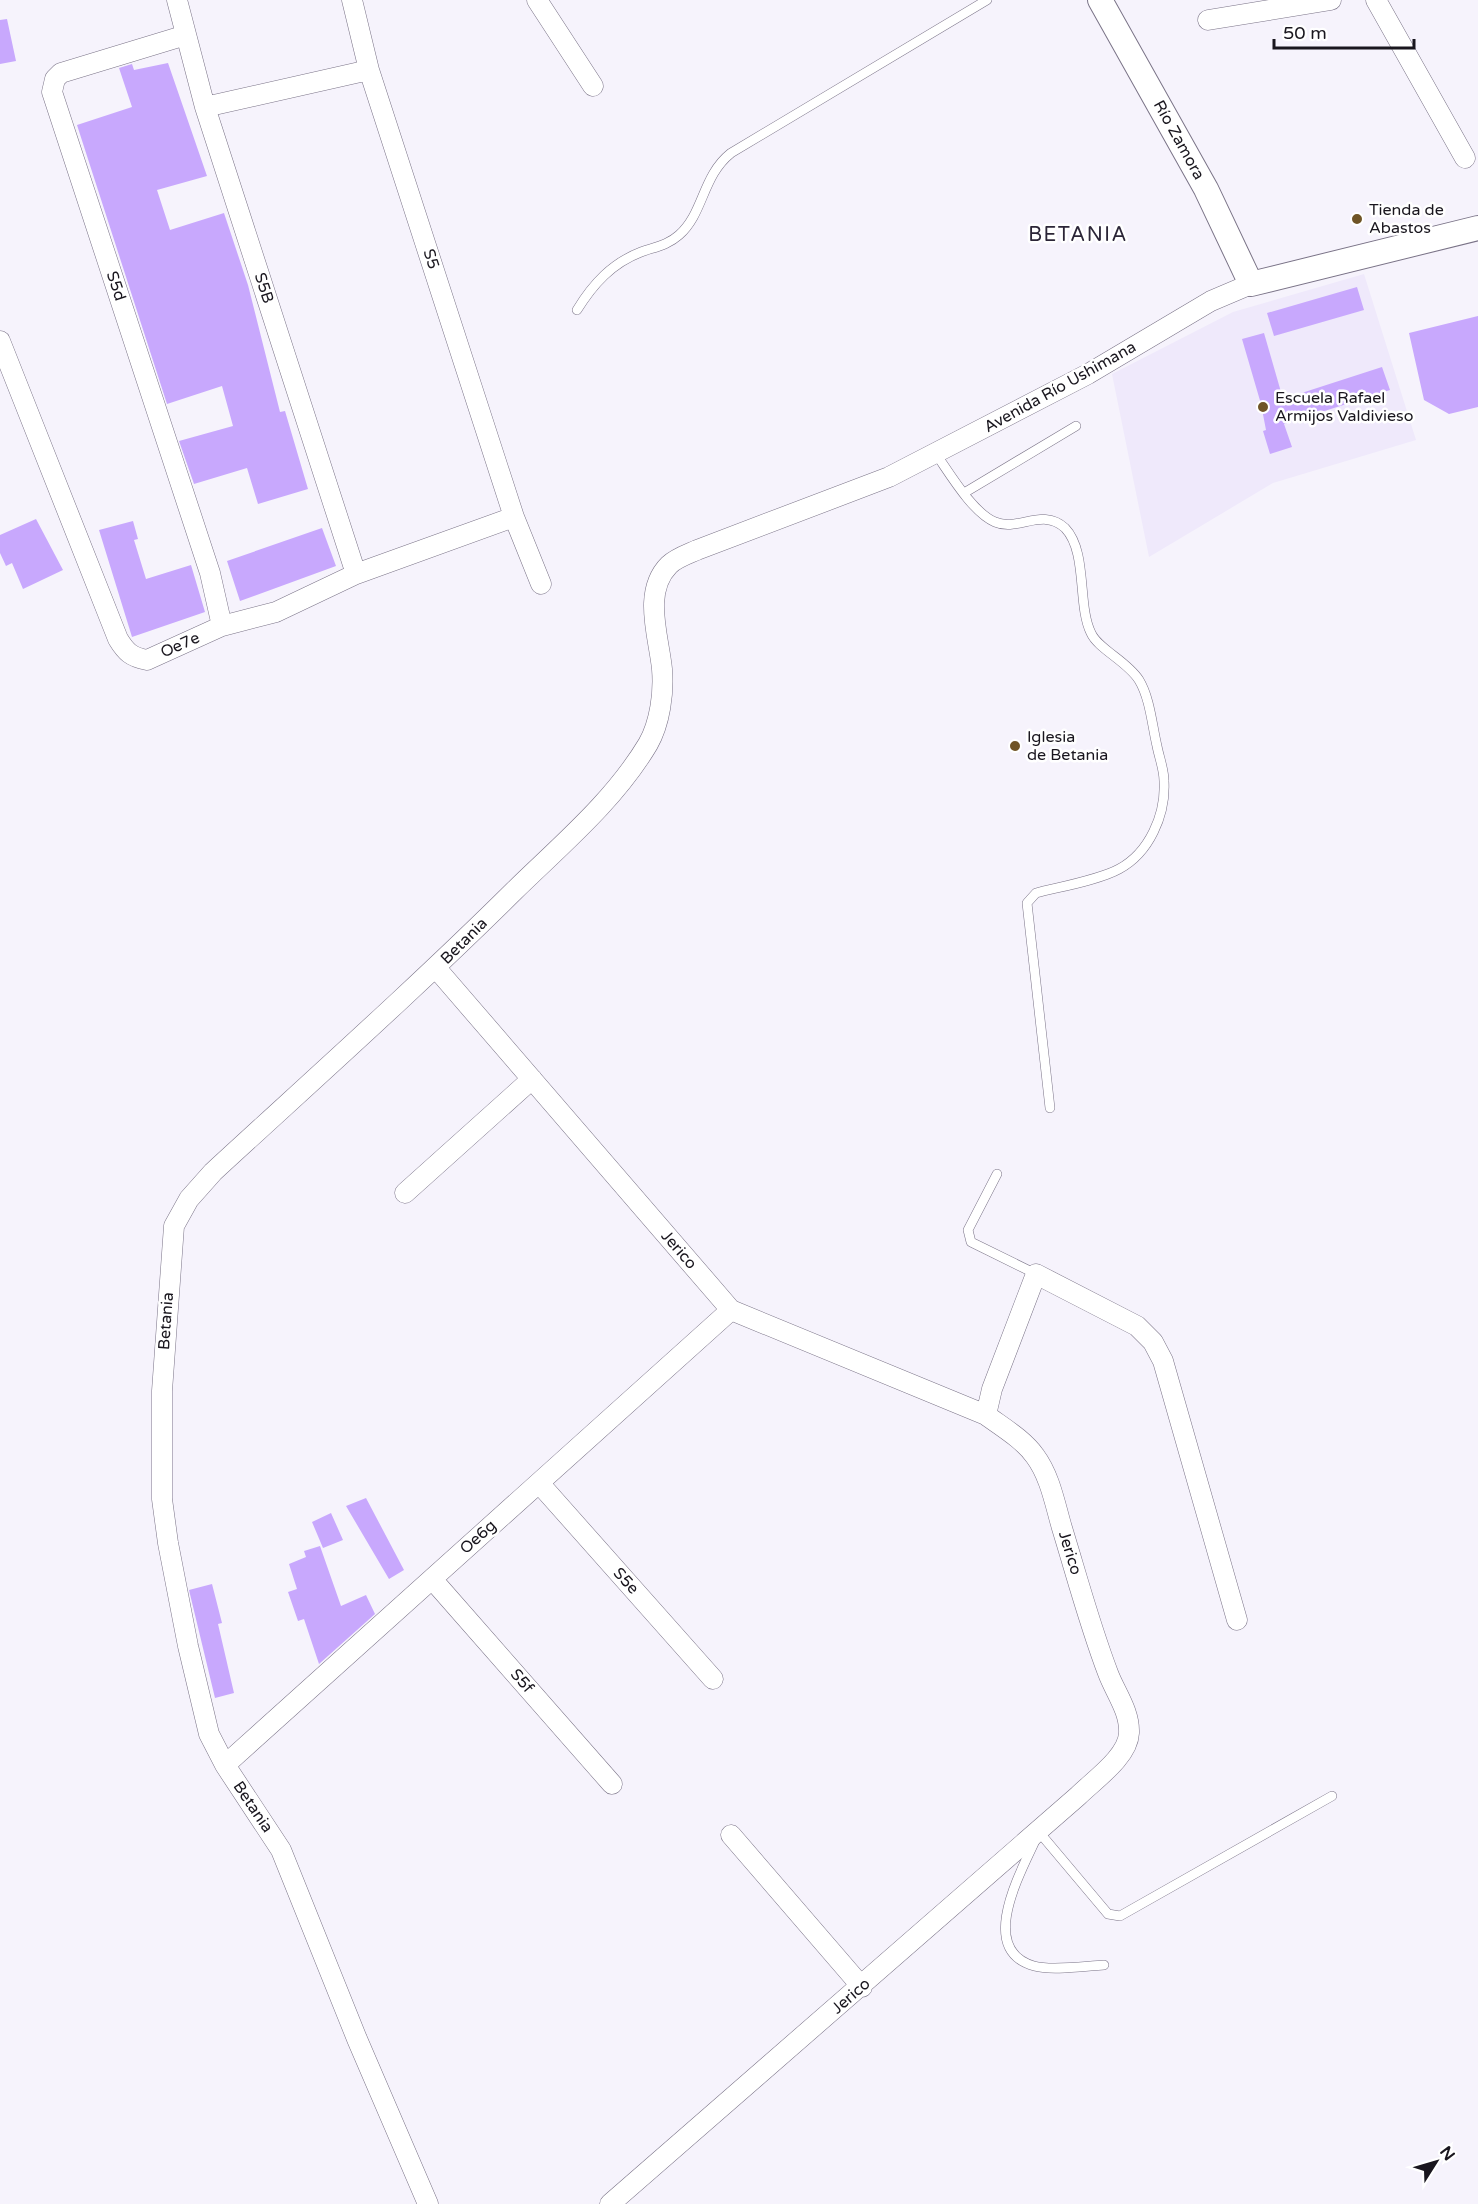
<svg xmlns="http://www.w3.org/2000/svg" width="1478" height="2204" font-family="'Varela Round',sans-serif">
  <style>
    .built { fill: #efe9fb }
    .building { fill: #c8a8fd }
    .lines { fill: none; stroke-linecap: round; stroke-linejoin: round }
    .service-casing { stroke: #7a7387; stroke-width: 10 }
    .minor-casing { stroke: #7a7387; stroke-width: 21 }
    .tertiary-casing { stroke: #7a7387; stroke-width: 26 }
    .service { stroke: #fff; stroke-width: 9 }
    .minor { stroke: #fff; stroke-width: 20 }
    .tertiary { stroke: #fff; stroke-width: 24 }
    .poi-dot { fill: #6f5426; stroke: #fff; stroke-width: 2 }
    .labels { text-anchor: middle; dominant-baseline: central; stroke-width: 5; stroke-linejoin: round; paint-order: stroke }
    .street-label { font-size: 16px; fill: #19161e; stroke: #fff }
    .poi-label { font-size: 16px; fill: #19161e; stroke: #fff; text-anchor: start }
    .quarter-label { font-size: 20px; letter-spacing: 1.5px; fill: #2b2537; stroke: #fff }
  </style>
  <rect width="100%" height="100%" fill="#f6f3fc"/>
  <path class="built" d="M1364,274L1416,440L1273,483L1149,557L1112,374L1233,312Z"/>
  <path class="building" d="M7,19L16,61L0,64V20Z
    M168,63L207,176L157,190L170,230L224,213L248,285L280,412L285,411L308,489L258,504L247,468L194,484L179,441L233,426L222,386L167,404L77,125L132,107L119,68L132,64L134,70Z
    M1357,287L1364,310L1274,336L1267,313Z
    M1478,316V407L1449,414L1424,400L1409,333Z
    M1264,333L1283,399L1382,367L1390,390L1284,424L1292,447L1270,454L1263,431L1266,430L1261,404L1242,339Z
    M36,519L63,570L23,589L12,563L6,566L0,553V535Z
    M133,521L138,539L134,540L146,579L191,565L205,612L132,637L99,530Z
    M322,528L336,566L240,601L227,561Z
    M366,1498L404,1570L389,1579L346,1506Z
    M331,1513L343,1540L323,1548L312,1522Z
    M320,1546L341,1606L366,1595L375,1614L319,1664L304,1619L298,1621L288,1592L297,1589L289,1564L306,1557L304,1551Z
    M212,1584L222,1623L218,1624L234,1693L215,1698L189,1590Z"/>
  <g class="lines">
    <defs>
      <path id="service" d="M577,310C593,284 612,263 641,252C655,247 668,245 679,235C704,213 702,176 731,153L987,0
        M936,454C950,474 973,513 995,522C1018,532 1043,507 1065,528C1088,552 1077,605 1091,633C1098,649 1127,661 1139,680C1150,698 1152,725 1157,746C1159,757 1164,769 1164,781C1166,815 1149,853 1119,869C1099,880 1059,887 1036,893L1027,903L1050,1108
        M964,493L1076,426
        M997,1174L968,1230L971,1242L1036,1274
        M1104,1965C1085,1966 1052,1971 1034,1966C974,1949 1025,1865 1039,1832L1108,1914L1120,1916L1332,1796"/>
      <path id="minor" d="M177,0L205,107L356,574
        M352,0L369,70L514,517L541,584
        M537,0L593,86
        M1376,0L1465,158
        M1208,20L1331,0
        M186,35L61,73L55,79L52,92L210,573L222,626
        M205,107L369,70
        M0,341L118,639C126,652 131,657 147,660L222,626L276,612L356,574L514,517
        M436,968L731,1310L986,1415C1002,1427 1023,1439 1035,1456C1050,1476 1055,1504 1062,1528C1077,1577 1090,1626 1108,1673C1115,1692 1130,1711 1129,1733C1128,1757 1094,1780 1078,1796L610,2204
        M405,1193L532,1079
        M986,1415L992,1389L1036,1274L1137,1326L1153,1342L1163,1361L1237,1620
        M539,1483L713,1679
        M432,1579L612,1784
        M225,1765L731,1310
        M731,1835L862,1987
        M428,2204L357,2039L281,1850L225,1765L209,1734L188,1646L168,1543L162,1499V1391L174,1226L189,1199L213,1172C314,1079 416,988 514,891C561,845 614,801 648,744C660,723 664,693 662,669C659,637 642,592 669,565C676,558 688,554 697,550L889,477L1088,374L1211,301L1251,284"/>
      <path id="tertiary" d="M1100,0L1206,189L1251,284L1478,228"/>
    </defs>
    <use href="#service" class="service-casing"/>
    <use href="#minor" class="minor-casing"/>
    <use href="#tertiary" class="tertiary-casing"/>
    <use href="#service" class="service"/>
    <use href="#minor" class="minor"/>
    <use href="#tertiary" class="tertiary"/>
  </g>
  <g class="poi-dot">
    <circle cx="1357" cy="219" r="6"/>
    <circle cx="1263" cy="407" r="6"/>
    <circle cx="1015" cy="746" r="6"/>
  </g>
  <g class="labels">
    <g class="street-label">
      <text transform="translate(1179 140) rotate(61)">Río Zamora</text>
      <text transform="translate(431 259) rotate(72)">S5</text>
      <text transform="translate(116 286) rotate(72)">S5d</text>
      <text transform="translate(264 288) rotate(72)">S5B</text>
      <text transform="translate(1060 387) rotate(-29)">Avenida Río Ushimana</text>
      <text transform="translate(180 645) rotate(-24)">Oe7e</text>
      <text transform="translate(464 941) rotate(-45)">Betania</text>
      <text transform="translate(679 1250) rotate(49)">Jerico</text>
      <text transform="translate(166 1321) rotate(-86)">Betania</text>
      <text transform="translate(478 1537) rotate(-42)">Oe6g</text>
      <text transform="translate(1070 1553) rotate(73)">Jerico</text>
      <text transform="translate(626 1581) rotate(48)">S5e</text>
      <text transform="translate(522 1681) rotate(49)">S5f</text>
      <text transform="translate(253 1807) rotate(56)">Betania</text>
      <text transform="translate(851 1996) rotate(-41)">Jerico</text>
    </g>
    <g class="poi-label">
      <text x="1369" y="210">Tienda de<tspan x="1369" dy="18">Abastos</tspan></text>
      <text x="1275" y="398">Escuela Rafael<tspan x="1275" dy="18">Armijos Valdivieso</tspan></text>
      <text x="1027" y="737">Iglesia<tspan x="1027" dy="18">de Betania</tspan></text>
    </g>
    <g class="quarter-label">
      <text x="1078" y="235">BETANIA</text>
    </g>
  </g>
  <g transform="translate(1436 2162) rotate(53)" stroke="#ffffff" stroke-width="4.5" paint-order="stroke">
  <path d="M0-4.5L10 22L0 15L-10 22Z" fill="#19161e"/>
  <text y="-9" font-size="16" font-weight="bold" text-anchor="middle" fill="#19161e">N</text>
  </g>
  <path d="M1274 39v9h140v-9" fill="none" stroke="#19161e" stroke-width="3"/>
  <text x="1283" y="39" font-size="18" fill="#19161e" stroke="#ffffff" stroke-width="4.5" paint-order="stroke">50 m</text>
</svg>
